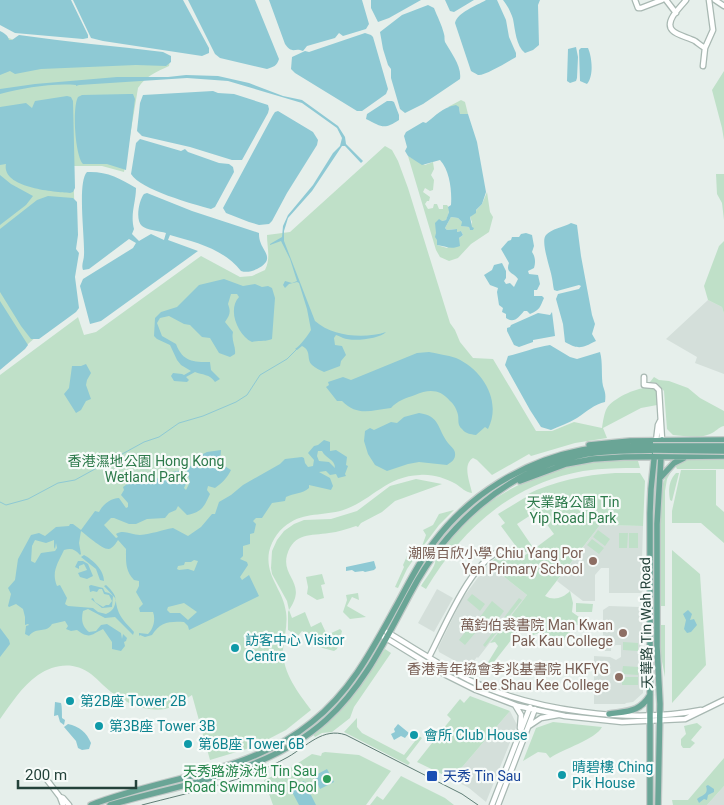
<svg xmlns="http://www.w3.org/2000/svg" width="724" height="805" font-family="Roboto,'Noto Sans TC',sans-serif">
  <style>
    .built { fill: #d4dfda }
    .green { fill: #bfe0c8; fill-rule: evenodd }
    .water { fill: #8ec9d4; fill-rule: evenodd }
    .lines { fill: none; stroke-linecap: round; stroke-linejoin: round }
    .stream { stroke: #8ec9d4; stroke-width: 1 }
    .minor-casing { stroke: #a8b8b2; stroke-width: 7 }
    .major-casing { stroke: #c2cac8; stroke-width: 8 }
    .minor { stroke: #fff; stroke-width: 4.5 }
    .major { stroke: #6aa596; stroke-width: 5.5 }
    .tram { stroke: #5f7d75; stroke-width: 1 }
    .major-bridge-casing { stroke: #c2cac8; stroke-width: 8; stroke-linecap: butt }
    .major-bridge { stroke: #6aa596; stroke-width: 5.5 }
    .education-dot { fill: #8d6e63; stroke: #f7fbf9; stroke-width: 2 }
    .culture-dot { fill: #0f9aa8; stroke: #f7fbf9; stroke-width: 2 }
    .transit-dot { fill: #1a4fb4; stroke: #f7fbf9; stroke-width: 2 }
    .leisure-dot { fill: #2e9e5b; stroke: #f7fbf9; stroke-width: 2 }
    .labels { text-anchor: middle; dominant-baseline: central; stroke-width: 4.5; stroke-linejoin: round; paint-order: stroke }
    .park-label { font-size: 14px; fill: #2d7a4b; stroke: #f7fbf9 }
    .education-label { font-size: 14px; fill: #785e54; stroke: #f7fbf9; text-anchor: end }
    .street-label { font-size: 14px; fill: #24423a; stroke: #f7fbf9 }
    .culture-label { font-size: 14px; fill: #0d838f; stroke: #f7fbf9; text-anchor: start }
    .leisure-label { font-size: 14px; fill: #27864d; stroke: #f7fbf9; text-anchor: end }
    .transit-label { font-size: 14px; fill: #164399; stroke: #f7fbf9; text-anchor: start }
  </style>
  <rect width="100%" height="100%" fill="#e6efeb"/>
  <path class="built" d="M708,300L722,307L724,314V374L695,363L697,357L666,339Z
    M600,525L643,526L642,560L644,569V589L641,593H609V568H601L595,575V601H583L557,581Z
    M488,564L527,595L478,658L477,657L468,668L439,652L438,648L462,599Z
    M437,589L453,598L434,632L418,623Z
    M609,606L640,607L642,610L643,693L633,702L626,703L625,704H594V656L610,657L616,660L621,657V645H616L611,648V651H605L604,648H603V610Z
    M510,711L517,725L486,802L469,788L452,779Z
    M724,786V805H707Z"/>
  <path class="green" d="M0,35L17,41L170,60L169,66C156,72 146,76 138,88L124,172L102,166H73L75,222L37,336L0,369Z
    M724,71V140L722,128L712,90Z
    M461,100L465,102L468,114H460L459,107H448Z
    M385,146L392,150L398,161L408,188L450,323L455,330L460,342L473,358L493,359L536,431H552L574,422L602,428C603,422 604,413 607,408C614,397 646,382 657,390L658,402L657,405L641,408L603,428L607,438L575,443L531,456L529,454L492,475L477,460L473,458C462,465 470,482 472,493C465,492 462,488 456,484C445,478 432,474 420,475C387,476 373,499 346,509C328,516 307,512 291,522C280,528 272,539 269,552C265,577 283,589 286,612C288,625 284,637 283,650C283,674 298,692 311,710L286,730L253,747L210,760L192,695C184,700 174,707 165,709C147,712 128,704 114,694C106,689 99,680 91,674C74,661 54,664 38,675C22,686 11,704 0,719V375L77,318L78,317L84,335L96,332L201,256L240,277L252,276L265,270C271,258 267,248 267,235L290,232Z
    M408,156L425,165L433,162L434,169L431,175L434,180L433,190L430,191L425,188L423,192L430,197L429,201H427L425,204L428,209L433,208L434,204H437L439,209H443V205H447C451,210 448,215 446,220L442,221L437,233V245L447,248L463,235L461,231L457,232L456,229L447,230L445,228L451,217L458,218L462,222V226L469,227L470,230L472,222L470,217L482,204L487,192L490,212L493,217L489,232L471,244L458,258L449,261L440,257L436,250Z
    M716,174H724V220L722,203L717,194Z
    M724,241V314L722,307L708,300L704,286L719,246Z
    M654,377L659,380L669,381L688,388L700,398L724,411V426C718,427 716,432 710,434C699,439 684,436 673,435L667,429L664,391L657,383L650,382Z
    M688,459H724V469H677L675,465Z
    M613,460L638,461L640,468C621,468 602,468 583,471C511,484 462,529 426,589L421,586C425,579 433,570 435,563C436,557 438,553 443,547C484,493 546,465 613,460Z
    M671,469L672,470L667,479L665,491V606H661L660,519H659C660,501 659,483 671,469Z
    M681,470H716V505L724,512V543L701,523H672V511Z
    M615,473H640L645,481L643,526L600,525L545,596C554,601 563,598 570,591L573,603L572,612L579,617L581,620L579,625H572L569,628L571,639L556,641L555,637L544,641L541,632L531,636L526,621L490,667L487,664L498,646L495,642L490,643L527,595L488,564L496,558L514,555L520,559L528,553L513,546L515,545L501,526L505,523L498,514L526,497V495C554,481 584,475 615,473ZM537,511L554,534L534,549L517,524Z
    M676,473H679L672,501L670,500C668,490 669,480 676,473Z
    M416,479L442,484L395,501L382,512L361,523L358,527L356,526C347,529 338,532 329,533C311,536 294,532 287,555C281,577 308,583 289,610L292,618L305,612L311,627L321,622L327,635L340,629L342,631L337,649L334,651L311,645L310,644L313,638L302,631L298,636L288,630V612L289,610L287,601L272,574L271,568L272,551L277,540L284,531L294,524L304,520L331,519L357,511L390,486Z
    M454,510L439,525L421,549L426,535L423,530L433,525L439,514Z
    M598,530L610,539L605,546L593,537Z
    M619,533H628L627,548H619Z
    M629,533H638V548H629Z
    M592,539L604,548L599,554L587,545Z
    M416,549L420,550L407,569L398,588L395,587L404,567L403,565L407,556L414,554Z
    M672,550L700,574L706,665L672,703Z
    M322,574L325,584L321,585L324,598L317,600L307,594L308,587L306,577Z
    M358,593L359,600L352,597L347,606L366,617L350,619L343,612L347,600L346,595Z
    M472,594L485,604L480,611L467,600Z
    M519,598L522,600L485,647L483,645Z
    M492,601L504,611L490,630L477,621Z
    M576,603L593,604L592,612H576Z
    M661,625H665V677L659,646Z
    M469,627L476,632L465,645L459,640Z
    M623,642L638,643V651L623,650Z
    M385,649L391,653L354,707L350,718L332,732L322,733L315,737L312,733L360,685Z
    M623,666L638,667V675L622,674Z
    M622,677H638V685H622Z
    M470,696L510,711L452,779L417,762L451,719L447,715L460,699L464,703Z
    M357,718V727L362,733L404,755L419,736L422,738L406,759L410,763L408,765L344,732Z
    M553,722L602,727C596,739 563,749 550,758L546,753L538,752L523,761L536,728Z
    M697,723L702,727L691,740L695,743L690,748H683L681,745V739L686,734L684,726Z
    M325,752L359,755L391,771L366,805H273L264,780L289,769L312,754L321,756L322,753Z
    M724,758V786L707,805H673L672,800H688Z
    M401,776L445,798L454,805H370L377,796L383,800Z"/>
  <path class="water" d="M0,0H71L88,35V38L83,39L15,33L0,25Z
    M73,0H183L209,48V53L202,56L103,41L91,38Z
    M188,0H255L279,59C277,66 273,67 267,69L220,58L215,54Z
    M269,0H362L369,24L366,29L343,36L339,33L335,38L307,46L303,51C294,47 293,55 285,44Z
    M371,0H421L389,18L378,22L371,8Z
    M445,0H474L454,12L450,11Z
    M486,0H497L506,20L509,37L516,53V57C509,61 485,76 478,75C476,74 473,72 471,71L455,23C458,12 476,6 486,0Z
    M503,0H540L538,5L539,45L533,50L525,53C516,46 515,29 513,19C511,12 507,5 503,0Z
    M428,5L434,8C437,16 442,25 444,34C445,37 444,39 445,42C451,53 462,66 460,79L423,104L405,113L400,109L391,78V69L388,65L383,49L380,32L402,15Z
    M0,31C4,33 8,35 9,40H12L19,35C67,42 115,46 163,52L171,56V62L166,66L136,65L41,69L15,74L10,71L0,75Z
    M365,33L371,35L373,37L388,89L386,94L362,111H357L295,73L291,69L292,57L305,51L309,52Z
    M576,47L578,57L577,78L576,81L570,83L567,81L568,49Z
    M581,48H588C592,57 594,76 587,84L580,81L579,50Z
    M186,75L218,76L249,83L283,96L302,100L338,126L345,137L346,144L363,161L361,163L345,146H342L312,191L288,218L284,231V241L315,321C333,337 365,339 386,332C380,339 352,342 343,338C341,337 339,336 336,335L334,338L335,345L342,346L346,355L341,361L340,366L324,372C320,370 315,368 312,365C306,359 312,351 302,346L297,350L295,349C300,346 308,335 311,330L307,309L299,283L297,282L289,284L285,288L283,285L285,281L292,283L297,281L290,259L281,241L270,245V244L282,237L283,226L288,215L313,185L333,153L340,146L342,138L337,128L302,103L228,81L187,78L79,85L76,86V85C51,83 24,88 0,94V89L35,84L117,77H168Z
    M213,91L218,93L234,94L268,105L269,109L268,113L242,160H232L190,147L142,136L137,131L140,103L143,95Z
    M129,94H133L135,99L126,170L107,164H83C75,155 72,108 78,97L82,95Z
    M67,96L71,97L73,101L75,188L73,192L70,193C54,192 1,188 6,164L0,165V107L26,103L32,108L35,101Z
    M387,101H392L394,102L399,115V120C384,130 382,127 366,119L367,114Z
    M456,105L459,107L460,114H468L477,142L486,192L482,204L476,210V213L470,217L472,227L474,228L473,230H470L469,227L461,226L462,222L458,218L451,217L445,228L447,230L457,229V232L461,231L463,235L459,238L460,246C451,250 445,246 437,245V240L435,237L436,233L435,223L439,219L442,221L446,220L449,212L448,207L451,205C452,191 450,171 440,160L422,165L408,156L405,151L407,147L404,136L406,132L423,122L426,123C437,115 441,108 456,105Z
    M278,111L313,132L318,140L317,145L287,193L272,221L269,224L259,225L249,222L226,213L223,208L273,115L275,112Z
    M140,139L181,151L185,149L188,152L219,163L229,164L233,167L234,172L215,207L211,209C193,204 141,190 131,174L136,143Z
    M87,172C106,171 120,178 136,188C136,202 130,214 134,229L132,234L139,241L151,234L164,240L166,233C160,231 146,230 142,226C135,220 139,200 144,194L147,193L192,211L259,233C259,235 259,238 260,241C263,252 276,259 257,269C252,271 247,273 241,271C224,249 195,242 170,235L168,240L198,251L101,321L90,324L80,286L83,279L133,248L136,243L129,239L89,269L83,270C81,265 84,260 84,255C85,238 77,182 87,172Z
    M0,175L11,184L33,196L26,205L0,225Z
    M48,196L73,198L77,202L78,235L76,249L79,253L75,277L79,308L76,312L39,339H31L21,326L0,292V229L37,200Z
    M571,223L577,225L581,256L592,315L595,324L592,334L596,341C582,348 579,350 565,342L563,324L556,299L558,294L579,289L581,286L579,285L557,291L554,290C553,286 553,283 552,278C551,270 540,241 546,235C551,229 564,227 571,223Z
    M526,233L532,235L534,246L532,252C535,256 536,262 534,268L528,271L529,274L538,275L540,284L537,290H534V296H542L544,298C540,307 540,310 530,314L527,311H524C519,317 514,324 506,318V314L502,312L503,308L499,305L497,292L498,288L490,285L484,275L492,270L494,265L502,263L506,271V278L504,281L506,284L510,283L514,287L518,279C514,273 505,273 509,263L501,249L508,241L511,240L512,237H519L521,234Z
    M224,279L243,286L255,284L262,287L268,286L272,288L275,298L272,339C266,342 259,340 252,342C238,335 227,310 239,297L237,294H231L228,304C231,312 230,315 225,322L233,332C231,341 236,346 235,354L230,357L219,353L210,338L202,337L190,325L184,324L169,316L160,318L157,323L162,336L176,344C183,362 193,362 210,362L211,370L220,379L215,382C210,374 202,375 195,372L186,377L189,380L187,382L174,381L171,376L173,373L182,374L184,375L191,371L181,365L177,360L170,345L157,339L154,336L155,318L161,312L177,307L199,285Z
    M0,301L28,345L25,349L0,370Z
    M552,312L555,336L533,340V342L519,347L514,345L507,331V328L510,327L511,325L538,313L550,315Z
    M550,345L570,357L577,359L600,352C603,362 601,377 603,386C605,392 606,394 605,402C595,404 586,412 577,418C569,423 559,426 551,430L541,427L530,410L505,365L508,356C522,353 535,347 550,345Z
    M429,352C438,354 447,355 456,358C483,370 502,401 488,429L485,427L476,435C470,434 466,434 462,429C457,425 459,420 458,415C457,410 454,404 450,401C440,389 429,389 415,395C406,398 397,401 391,408C371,410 358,417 342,401H337L326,387L329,385L328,382L343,377L351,380L417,353Z
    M86,364L91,373L87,380L86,385L91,399L86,401L81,410L76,413L64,394L69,388L72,366H81Z
    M419,413C440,416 437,428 448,443C451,447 456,449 455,456C454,461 451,462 447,465L419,462L408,464L387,471L375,465L368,454L364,441L365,431L370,428L374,430L391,422L397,423L404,417Z
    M324,440L330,442V451L336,450L347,457L346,465L348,466L345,474L346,476L338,478L336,474L330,475L326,471L319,472L330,478L333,486L331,490L309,485V488C302,494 294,493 286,497L285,501L272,503L262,518H256L253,521L256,524L254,533L250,534V544L243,546V556L240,559L247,562L248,565L240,577L242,580L249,575L259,596L189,630L188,626L184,622C170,621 160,622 152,635L145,637L140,635L139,636V633L148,634C153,629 156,620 153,612H140L139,608L143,604L136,592L139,586V581L134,580C125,571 126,561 126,549L118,540C116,543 113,548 109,549C103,550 85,534 81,531L79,543L81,554L80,555C75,549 71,548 64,550C58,563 51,572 57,586L60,585L67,598L65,604L68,606L93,608L98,612L106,614C113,611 115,607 116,599L104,586L106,585C120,598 113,598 119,613C122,620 129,626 134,632L133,635L115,617L105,618L88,609L83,611C81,620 82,626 89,632L96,631L101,625L107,624L121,633L122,639L123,634L127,638L126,641L124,642L125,646L121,651L112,649V642L103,629C92,634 90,640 77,630L71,631L66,629L68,626L65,621L52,624C46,634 37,626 29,636L25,634L26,626L29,625L28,624L25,625V617L23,609L16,604L9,607L8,606L11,594L8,588L15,580L18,559L31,535L39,533L45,536L56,527L69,526L70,524H73L81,530L95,511L99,512C103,504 111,498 119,498L126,508L128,507V503L121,495L124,490L123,487L133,480L145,478L147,481C156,481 160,476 168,473C172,472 177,471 182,470L186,484L184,488L186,490L190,482L187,471L188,468L197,461L199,456L207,452L221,450L220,463L231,470C228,477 221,484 215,488L208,486L207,490L210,494C204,507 202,512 187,515L178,506L176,510L169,513L165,518L147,519L136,524H129L114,518H111L104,525L116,538L118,537L116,534C124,529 131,535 140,535C152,534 162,530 173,528L188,536L201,527L212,514H215L219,502L231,495L243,485L280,464L285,459L302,457L304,458L305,463L308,467L313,466L314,460L308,453L314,446L318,445ZM318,451H322C326,459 335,459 335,468L329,462L319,461L317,456ZM35,540L46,543L54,540V547L55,549L56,543L57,548L55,551L41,553L35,563L31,561L32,546ZM194,560L198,561L194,571L188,569L179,570L177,569L178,566L184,565L185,562H191ZM184,603L197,612L188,620L180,613H170L167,610L168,607Z
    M84,555C93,560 104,570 104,581L100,580L96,569L81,557Z
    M78,561H83L88,564L93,576L87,579L80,577L78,573L87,570L84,564L79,566V569L75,567Z
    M374,561L376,568L374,570L365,572L363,571L355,572L352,570L346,571V567Z
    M91,585L103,588L105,592L109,593L113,596L112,607L102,608L91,599L93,598L95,602L103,607L106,605H109L112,601L109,595L104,594L102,589H99L97,592L93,591L90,592L89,586Z
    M688,610L692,614L690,620L694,619L697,625L691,632L687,633L684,629L686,620L683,614Z
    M0,628L9,640L10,644L0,657Z
    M55,702L61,703C62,706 62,714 62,718L65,720L64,725L60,722L58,715L54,716Z
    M68,724C79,726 87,733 91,743L89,749L82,750L78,748L76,741L64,727Z
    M398,724L409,733L405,738L401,736L394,740L391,734L395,732L394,729Z
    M327,769L334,782L320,789L314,776Z
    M304,781L316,805H299L290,788Z
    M708,785L714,789V792L708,795L707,800L704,799L699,803L697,799C702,795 709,795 706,786Z"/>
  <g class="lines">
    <path class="stream" d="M0,502L6,505L28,499L58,483L75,480L144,442L159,437L179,423L203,416L236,402L247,395L260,375L287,359L297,349"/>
    <defs>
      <path id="minor" d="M635,0L638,8H641L662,0
        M666,0L676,13
        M686,0C682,5 677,10 673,16C662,34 684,35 695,41C698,43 701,46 705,48
        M715,0L724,6
        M703,66L705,48L713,30L709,0
        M644,377V385L655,386L659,390L662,440
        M656,441L658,425L660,421
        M387,632C414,648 441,666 469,680C533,711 631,724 701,710
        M381,635L446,675L476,690L518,706L565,716L622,722L685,719L724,700
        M429,657C444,629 472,558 503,550
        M515,705L521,715L520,728
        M529,726L541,718L558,715
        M44,776L60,797L63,805
        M60,797L63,798L69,805
        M492,805L530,707
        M498,805L535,709"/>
      <path id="major" d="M589,445L630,441L724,440
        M661,477L674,463L684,458
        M520,481L566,464L593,459L624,457L724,456
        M609,714C628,711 640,712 650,695
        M91,805C165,776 249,774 312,722C350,692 371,652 394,610C407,587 418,563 434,542C469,495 524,461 582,450C605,446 629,447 653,446
        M110,805C184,783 266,774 326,720C365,685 386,638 411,592C446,526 506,470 582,455C605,450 629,451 653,450
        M650,805V513L651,489L656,441
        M658,805L660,704L657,647V524L662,440"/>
    </defs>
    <use href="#minor" class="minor-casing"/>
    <use href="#major" class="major-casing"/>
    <use href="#minor" class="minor"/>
    <use href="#major" class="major"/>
    <path class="tram" d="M142,805C191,792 243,782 288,757C307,746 323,727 346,735L462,794L478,805"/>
    <defs>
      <path id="major-bridge" d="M653,446H724
        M653,450L724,451"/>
    </defs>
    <use href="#major-bridge" class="major-bridge-casing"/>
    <use href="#major-bridge" class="major-bridge"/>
  </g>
  <g class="education-dot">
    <circle cx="593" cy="561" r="5"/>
    <circle cx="623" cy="633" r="5"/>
    <circle cx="619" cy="677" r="5"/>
  </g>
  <g class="culture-dot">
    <circle cx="235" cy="648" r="5"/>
    <circle cx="70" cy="701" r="5"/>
    <circle cx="99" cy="726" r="5"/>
    <circle cx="414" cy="735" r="5"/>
    <circle cx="188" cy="744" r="5"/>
    <circle cx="562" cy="775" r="5"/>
  </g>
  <rect class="transit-dot" x="426" y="770" width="12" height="12" rx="2.5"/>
  <circle class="leisure-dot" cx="327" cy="779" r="5"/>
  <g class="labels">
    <g class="park-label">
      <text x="146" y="461">香港濕地公園 Hong Kong<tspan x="146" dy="16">Wetland Park</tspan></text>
      <text x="573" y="502">天業路公園 Tin<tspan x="573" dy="16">Yip Road Park</tspan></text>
    </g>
    <g class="education-label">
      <text x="583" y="553">潮陽百欣小學 Chiu Yang Por<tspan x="583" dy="16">Yen Primary School</tspan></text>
      <text x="613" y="625">萬鈞伯裘書院 Man Kwan<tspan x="613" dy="16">Pak Kau College</tspan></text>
      <text x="609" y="669">香港青年拹會李兆基書院 HKFYG<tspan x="609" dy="16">Lee Shau Kee College</tspan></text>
    </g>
    <g class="street-label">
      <text transform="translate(646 623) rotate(-91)">天華路 Tin Wah Road</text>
    </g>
    <g class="culture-label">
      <text x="245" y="640">訪客中心 Visitor<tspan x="245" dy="16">Centre</tspan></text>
      <text x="80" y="701">第2B座 Tower 2B</text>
      <text x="109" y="726">第3B座 Tower 3B</text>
      <text x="424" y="735">會所 Club House</text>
      <text x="198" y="744">第6B座 Tower 6B</text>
      <text x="572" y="767">晴碧樓 Ching<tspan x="572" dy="16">Pik House</tspan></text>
    </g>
    <g class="leisure-label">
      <text x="317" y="771">天秀路游泳池 Tin Sau<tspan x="317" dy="16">Road Swimming Pool</tspan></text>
    </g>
    <g class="transit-label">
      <text x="443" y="776">天秀 Tin Sau</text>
    </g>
  </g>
  <path d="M18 780v8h118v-8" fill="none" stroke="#24423a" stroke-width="2.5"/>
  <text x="25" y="780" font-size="15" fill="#24423a" stroke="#f7fbf9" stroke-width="4" paint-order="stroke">200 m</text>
</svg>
